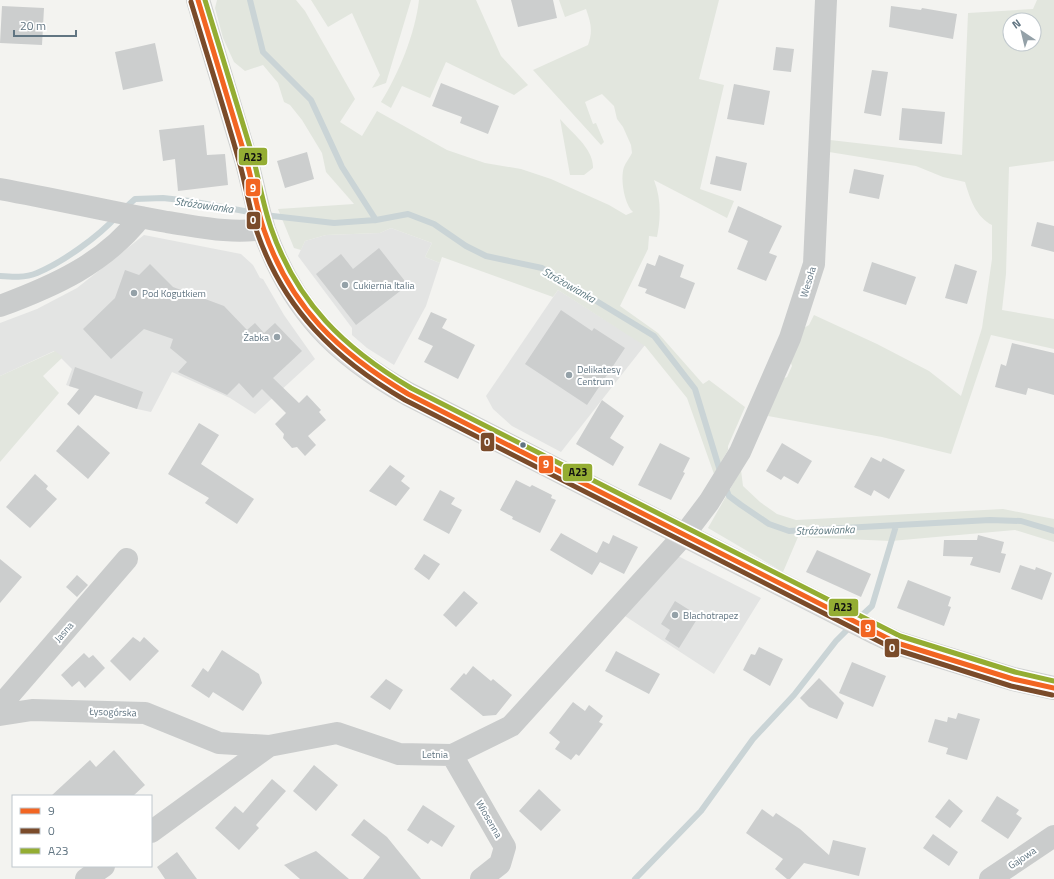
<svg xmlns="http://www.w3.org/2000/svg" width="1054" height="879" font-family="'Titillium Web',sans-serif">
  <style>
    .built { fill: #e3e4e3 }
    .green { fill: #e2e6de; fill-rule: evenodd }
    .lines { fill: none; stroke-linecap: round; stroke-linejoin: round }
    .stream { stroke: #cad4d6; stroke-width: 6 }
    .building { fill: #cccece }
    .secondary-casing { stroke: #cfd1d0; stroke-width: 24 }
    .minor { stroke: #cacccc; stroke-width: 22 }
    .secondary { stroke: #dfdfe0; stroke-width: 22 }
    .bus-1-casing { stroke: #fff; stroke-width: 8 }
    .bus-2-casing { stroke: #fff; stroke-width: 8 }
    .bus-3-casing { stroke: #fff; stroke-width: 8 }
    .bus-1 { stroke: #f26522; stroke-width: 5 }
    .bus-2 { stroke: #7a4b2a; stroke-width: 5 }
    .bus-3 { stroke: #94ad33; stroke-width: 5 }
    .poi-dot { fill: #94a1a8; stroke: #fff; stroke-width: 1.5 }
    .bus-dot { fill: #617582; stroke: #fff; stroke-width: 1.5 }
    .labels { text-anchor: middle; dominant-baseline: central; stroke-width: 4; stroke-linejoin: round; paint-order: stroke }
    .street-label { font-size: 10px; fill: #617582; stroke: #fff }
    .poi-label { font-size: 10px; fill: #617582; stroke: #fff; text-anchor: start }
    .water-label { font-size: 11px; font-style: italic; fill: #5c7880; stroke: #fff }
    .line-badge { stroke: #fff; stroke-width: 1.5 }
    .badge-label { font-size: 11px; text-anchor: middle; font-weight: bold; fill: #fff }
    .pale-badge-label { font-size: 11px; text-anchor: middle; font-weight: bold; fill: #111 }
  </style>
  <rect width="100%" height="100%" fill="#f3f3f0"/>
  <path class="built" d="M391,228L432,243L425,257L440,263L426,306L394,365L367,348L352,335V328L298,256L305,241L326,235L380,233Z
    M144,235L241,254L253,265L260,278L263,279L284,315L315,359L255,414L230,398L172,372L151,412L137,409L66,385L72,369L54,351L0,376V323L37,309L77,288Z
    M558,290L645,345L561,452L512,426L493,409L486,396Z
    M678,556L761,598L714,674L625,616Z"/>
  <path class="green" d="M217,0H296L305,11L355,99L340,122L362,136L377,111L447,150L485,163L521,169L551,179L609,205L626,215L633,212C624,204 620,178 624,167C626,162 630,157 632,153L631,145L623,127L617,119L614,106L602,94L585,102L593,124L596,123L604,142L601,145L533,70L588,45C593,31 591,23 586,9L565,17L559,0H719L699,79L724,85L700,189L734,201L727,218L654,180C661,198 661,217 657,237L649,236L648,249L620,306L658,333L703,384L709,380L745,407L728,446V450L714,474L687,398L645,346L558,290L553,297L442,257L440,263L425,257L432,243L391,228L380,233L326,235L305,241L301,250L294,248L278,209L354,204L326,172L322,153L302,120L290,105L284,102L278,83L263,65L245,71L234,62L223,38L215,8Z
    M311,0H411L386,83L372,88L380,75L352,13L328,27Z
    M419,0H476L501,56L528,85L514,95L446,62L430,98L402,86L391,108L381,102C399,73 415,34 419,0Z
    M1037,0H1054V161L1009,167L1006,274L1002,310L1054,319V349L991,335L951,454L882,437L768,416L777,381L787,377L792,366L789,358L802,329L809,325L814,315L877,344L929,371L961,396L982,328L992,259V225C976,217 970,199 965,182L943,177L916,166L829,152L830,140L962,155L968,13L1033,9ZM1010,20H1034V44H1010Z
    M560,119C572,133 594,149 593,168L584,175H570Z
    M55,351L63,357L43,376L59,393L0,462V376Z
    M741,470L743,486L760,502L777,514L796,520L1003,509L1054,519V542L1015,530L891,541L798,537L783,572L708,528Z"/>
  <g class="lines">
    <path class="stream" d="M250,0L263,52L311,100L342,167L376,220
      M125,208L135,199L163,198L190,201L255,213
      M264,215L334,223L376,220L408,214L434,224L466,246L486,256L542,268L654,336L695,389L721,474
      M0,276C12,277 25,278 37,273C63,262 98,237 117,216
      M725,486L729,496L741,505L769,524L789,531L990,520L1021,521L1054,531
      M858,619L872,606L896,526
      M635,879L701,811L753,739L794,695L836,641L852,625"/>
  </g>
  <path class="building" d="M511,0H553L557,18L518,27Z
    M2,6L44,8L42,45L0,43Z
    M891,6L921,10L922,8L957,14L953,39L889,27Z
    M155,43L163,81L123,90L115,52Z
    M776,47L794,49L791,72L773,70Z
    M872,70L888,72L881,116L864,113Z
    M441,83L499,106L488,134L460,123L462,117L432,106Z
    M734,84L770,91L764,125L727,119Z
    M902,108L945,112L942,144L899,140Z
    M204,125L207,155L225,154L228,185L178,191L175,159L163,161L159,130Z
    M307,152L314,179L285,188L277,161Z
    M716,156L747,163L741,191L710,184Z
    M854,169L884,175L879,199L849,193Z
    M738,206L782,226L769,253L777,256L766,281L737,269L748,241L728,232Z
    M1037,222L1054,226V252L1031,246Z
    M379,248L408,285L356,325L316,274L341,254L353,269Z
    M659,255L684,265L680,277L695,283L685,309L645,293L647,289L638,286L647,263L655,266Z
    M872,262L916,277L906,305L863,291Z
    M150,264L173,287L224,306L247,330L255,323L264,333L275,323L302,351L273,378L299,403L307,395L321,410L319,412L326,420L308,436L316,445L305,456L297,447L292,448L283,438L284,434L275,424L286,413L262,389L253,398L239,383L227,395L178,372L187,362L170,348L173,339L144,329L111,359L83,329L115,298L125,270L139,275Z
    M955,264L977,271L967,304L945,298Z
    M561,310L592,331L594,328L625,348L587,405L525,364Z
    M431,312L447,319L442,328L475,345L458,379L424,362L433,346L418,339Z
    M1012,343L1054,353V395L1028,388L1026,395L995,387L1001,364L1006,366Z
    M75,367L143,392L137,409L95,395L79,415L67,404L79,389L69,386Z
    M602,400L624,416L610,438L624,447L613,466L576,444Z
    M199,423L219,435L201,464L254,499L237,524L205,503L209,498L168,474Z
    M78,425L110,453L88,479L56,451Z
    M660,443L690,458L683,472L685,473L671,500L638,485Z
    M782,443L812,461L798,484L784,476L781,480L766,471Z
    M871,457L881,462L883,458L905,470L889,499L874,490L871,496L854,487Z
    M390,465L405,476L401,481L410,488L396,506L369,491Z
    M35,474L48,486L46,489L57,499L30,528L6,507Z
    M516,480L530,487L532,485L552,495L551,498L556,500L540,533L512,519L513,517L500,510Z
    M440,490L455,498L451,504L462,510L449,534L423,520Z
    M561,533L597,553L603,541L609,544L613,535L638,547L624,574L600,562L592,575L550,550Z
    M978,535L1004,542L1001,553L1006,554L1000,573L970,565L973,557L943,556L944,540H977Z
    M817,550L871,574L861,597L806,572Z
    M424,554L440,564L429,580L414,569Z
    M0,559L22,577L0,603Z
    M1020,565L1035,570L1036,567L1052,573L1042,600L1011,589Z
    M77,575L88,585L77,597L66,587Z
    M908,580L951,597L948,606L951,607L944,626L897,608Z
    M464,591L478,603L456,627L443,615Z
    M675,601L699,616L679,648L665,639L670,630L661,624Z
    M133,637L140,642L144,637L159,651L130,681L110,661Z
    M759,647L783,659L770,686L743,670L751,654L755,655Z
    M222,650L259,674L262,683L243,711L213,692L209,698L191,686L203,668L208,672Z
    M616,651L660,674L649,694L605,671Z
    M84,653L89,658L93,655L105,668L85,688L79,681L72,687L61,675Z
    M852,662L886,676L873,707L839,693Z
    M473,666L491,681L493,679L512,695L496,715L483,716L450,689L464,673L466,675Z
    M819,678L844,703L837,719L809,707L800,698Z
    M386,679L403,690L390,710L370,697Z
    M573,702L585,711L589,705L603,716L599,722L603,724L579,756L576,754L571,760L555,749L560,742L549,733Z
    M958,713L980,719L967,760L946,754L948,748L928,742L935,719L947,722L948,717L956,719Z
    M114,750L145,785L133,796H51L90,760L96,767Z
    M314,765L338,785L316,811L293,791Z
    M272,779L286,791L256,825L259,828L239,850L215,828L235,806L243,813Z
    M539,789L561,810L541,831L519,811Z
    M997,796L1019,810L1016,814L1022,818L1008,839L981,821Z
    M949,799L963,811L950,828L935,817Z
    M423,805L455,826L442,847L431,840L428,844L407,830Z
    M762,809L773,817L776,813L800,829L829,855L833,840L866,848L859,876L804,863L790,879H787L775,869L783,859L746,833Z
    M364,819L387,837L421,879H363L380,857L351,835Z
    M933,834L958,852L949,866L923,848Z
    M316,851L349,879H300L284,865Z
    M177,852L197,879H165L157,867Z"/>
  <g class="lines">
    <defs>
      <path id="secondary" d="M198,0C214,54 231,108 247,163C253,185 257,208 264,230C292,309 336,354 408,394L876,633L897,643L1013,679L1054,688"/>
    </defs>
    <use href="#secondary" class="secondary-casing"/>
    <path class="minor" d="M0,189C56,199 111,212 167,222C201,227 230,234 264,229
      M0,306C54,286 104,264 141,217
      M0,706L127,559
      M0,715L32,710L145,713L219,743L269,746
      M452,755L505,847L500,864L481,879
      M151,832L269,746L337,733L399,754L452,755L511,726L684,535L709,502L740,452L790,338L814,264L826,0
      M86,879L104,866
      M990,879L1054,836"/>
    <use href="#secondary" class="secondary"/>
    <defs>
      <path id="bus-1" d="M198,0C214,53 230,106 246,159C253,183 256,207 264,230C291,308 338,352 408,394L897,643L1013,679L1054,688"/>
      <path id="bus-2" d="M191,2C207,55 224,108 239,161C246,185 249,209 257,232C284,310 335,359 405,400L894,649L1011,686L1052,695"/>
      <path id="bus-3" d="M205,0C221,52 237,105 253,157C259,180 263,205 271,228C297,303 344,348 411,388L900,636L1015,672L1054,681"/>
    </defs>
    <use href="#bus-1" class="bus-1-casing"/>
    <use href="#bus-2" class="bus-2-casing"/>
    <use href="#bus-3" class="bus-3-casing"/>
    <use href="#bus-1" class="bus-1"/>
    <use href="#bus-2" class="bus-2"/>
    <use href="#bus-3" class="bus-3"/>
  </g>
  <g class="poi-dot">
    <circle cx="345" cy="285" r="4"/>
    <circle cx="134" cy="293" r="4"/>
    <circle cx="277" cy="337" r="4"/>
    <circle cx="569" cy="375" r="4"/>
    <circle cx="675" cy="615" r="4"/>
  </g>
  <circle class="bus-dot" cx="523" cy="445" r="3.5"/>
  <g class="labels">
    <g class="street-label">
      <text transform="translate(808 282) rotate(-73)">Wesoła</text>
      <text transform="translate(64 632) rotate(-49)">Jasna</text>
      <text transform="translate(113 712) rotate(2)">Łysogórska</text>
      <text x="435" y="754">Letnia</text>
      <text transform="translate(489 819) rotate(60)">Wiosenna</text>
      <text transform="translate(1022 858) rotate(-34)">Gajowa</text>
    </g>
    <g class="poi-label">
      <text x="353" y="285">Cukiernia Italia</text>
      <text x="142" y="293">Pod Kogutkiem</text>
      <text x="269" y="337" text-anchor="end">Żabka</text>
      <text x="577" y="369">Delikatesy<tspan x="577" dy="12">Centrum</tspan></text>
      <text x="683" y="615">Blachotrapez</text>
    </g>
    <g class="water-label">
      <text transform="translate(204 205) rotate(8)">Stróżowianka</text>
      <text transform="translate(569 285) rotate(30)">Stróżowianka</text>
      <text transform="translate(825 530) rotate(-2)">Stróżowianka</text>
    </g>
  </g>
  <g class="line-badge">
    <rect x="238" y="147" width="30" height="19" rx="4" fill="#94ad33"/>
    <rect x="245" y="178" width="16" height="19" rx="4" fill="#f26522"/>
    <rect x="246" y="211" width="15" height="19" rx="4" fill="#7a4b2a"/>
    <rect x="480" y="432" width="15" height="20" rx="4" fill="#7a4b2a"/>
    <rect x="538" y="455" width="16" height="19" rx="4" fill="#f26522"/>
    <rect x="562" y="463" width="31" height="19" rx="4" fill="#94ad33"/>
    <rect x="828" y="598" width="31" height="19" rx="4" fill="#94ad33"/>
    <rect x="860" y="619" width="16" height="19" rx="4" fill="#f26522"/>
    <rect x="884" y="638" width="16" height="20" rx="4" fill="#7a4b2a"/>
  </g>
  <g class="badge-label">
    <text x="253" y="192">9</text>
    <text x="253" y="224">0</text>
    <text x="487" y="446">0</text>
    <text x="546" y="468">9</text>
    <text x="868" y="632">9</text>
    <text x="892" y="652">0</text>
  </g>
  <g class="pale-badge-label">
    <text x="253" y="161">A23</text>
    <text x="578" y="476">A23</text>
    <text x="843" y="611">A23</text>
  </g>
  <rect x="12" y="795" width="140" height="72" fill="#ffffff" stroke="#c0c8cd"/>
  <rect x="20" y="808" width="20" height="6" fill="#f26522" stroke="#c0c8cd"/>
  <text x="48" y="815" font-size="12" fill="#617582">9</text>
  <rect x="20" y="828" width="20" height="6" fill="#7a4b2a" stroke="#c0c8cd"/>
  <text x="48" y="835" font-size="12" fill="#617582">0</text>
  <rect x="20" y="848" width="20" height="6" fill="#94ad33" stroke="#c0c8cd"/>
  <text x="48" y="855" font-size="12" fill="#617582">A23</text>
  <g transform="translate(1022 32) rotate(325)"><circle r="19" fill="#ffffff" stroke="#c0c8cd"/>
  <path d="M0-3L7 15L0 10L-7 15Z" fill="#94a1a8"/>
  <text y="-6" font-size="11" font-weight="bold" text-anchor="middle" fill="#617582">N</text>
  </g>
  <path d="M14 30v6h62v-6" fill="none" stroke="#617582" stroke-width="2"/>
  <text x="20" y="30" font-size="12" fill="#617582" stroke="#ffffff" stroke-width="3" paint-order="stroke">20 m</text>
</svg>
